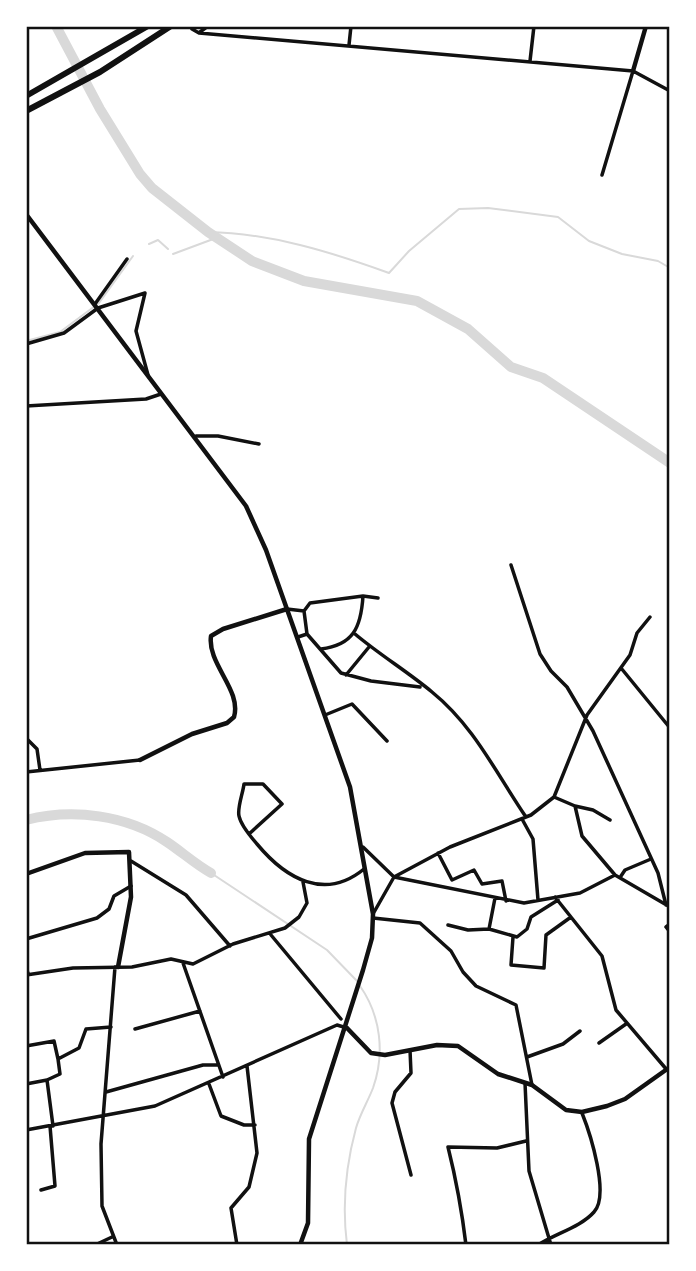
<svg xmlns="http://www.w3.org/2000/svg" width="696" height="1271" font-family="Spectral,serif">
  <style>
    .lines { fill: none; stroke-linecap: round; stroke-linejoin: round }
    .stream { stroke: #d9d9d9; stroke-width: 2 }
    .river { stroke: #d9d9d9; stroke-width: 10 }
    .minor { stroke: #111; stroke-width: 3.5 }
    .tertiary { stroke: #111; stroke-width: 4.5 }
    .motorway { stroke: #111; stroke-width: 6 }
    .neatline { fill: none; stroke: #111; stroke-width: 2.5 }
  </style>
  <rect width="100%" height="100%" fill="#fff"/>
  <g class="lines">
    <path class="stream" d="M208,232C270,233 331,252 389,273L409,251L459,209L488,208L558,217L589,241L622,254L658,261L670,268
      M149,244L158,240L168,249
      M173,254L216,238
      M26,341L60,332L99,303L133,256
      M211,873L327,950L357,981
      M347,1245C342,1206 346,1165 356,1128C360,1114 368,1101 373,1088C385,1054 381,1016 360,986"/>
    <path class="river" d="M56,26L100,109L140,174L152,188L208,232L252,261L304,281L417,301L468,329L511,367L543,378L670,463
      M26,820C73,808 127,815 167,842C182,852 195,864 211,873"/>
    <path class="minor" d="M192,29L199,33L633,71L670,91
      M200,32L208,26
      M349,45L351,26
      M530,61L534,26
      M602,175L633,71
      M95,304L127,259
      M26,344L64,333L98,308L145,293L136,331L148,375
      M26,406L146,399L161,394
      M196,436H218L259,444
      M511,565L540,654L551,671L567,687L593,731L658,873L666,905
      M287,609L304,611
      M307,634L304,611L310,603L363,596L378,598
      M355,634C380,655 408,672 432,692C474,726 496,773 526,817
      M298,637L307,634L341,673L371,681L420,687
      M321,649C353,645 361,628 363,596
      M621,668L670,728
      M346,675L369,647
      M325,715L352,704L387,741
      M26,738L37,749L40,770
      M26,772L140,760
      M554,797L575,806L582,836L615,875
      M575,806L593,810L610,820
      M522,819L533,839L538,900
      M249,834L282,804L263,784H244C243,793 237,808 239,816C241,826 251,837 257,844C286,879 325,901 364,869
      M363,847L394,877L450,847L531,815L554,797L587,715L630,655L637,633L650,617
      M438,853L452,880L474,870L482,884L502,881L506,901
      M131,861L186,895L230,946
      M621,876L625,870L651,859
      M555,897L602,956L616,1010L667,1070
      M373,914L394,877L524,903L580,893L615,875L670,907
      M373,918L420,923L451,951L463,972L476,986L516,1005L532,1085
      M670,924L666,927L670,932
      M448,925L468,930L489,929L517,937L527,929L531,917L558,900
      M489,929L495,898
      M271,935L341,1019
      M513,937L511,965L544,968L546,935L571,917
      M26,939L97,918L109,909L114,896L131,886
      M183,963L223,1077
      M26,964L28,974
      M115,967L101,1144L102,1206L117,1245
      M26,975L73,968L132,967L171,959L193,964L233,944L285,928L299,917L307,903L303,882
      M135,1029L200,1011
      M599,1043L626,1024
      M26,1046L54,1041L58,1059
      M410,1050L411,1073L395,1092L392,1103L411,1175
      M527,1057L563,1044L580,1031
      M525,1083L529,1171L551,1245
      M26,1084L47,1080
      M209,1084L221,1116L244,1125H255
      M106,1092L203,1065H218
      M53,1126L47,1080L60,1074L58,1059L79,1048L86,1029L111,1027
      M26,1130L155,1106L337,1025L347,1028
      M41,1190L55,1186L50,1126
      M95,1245L112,1237
      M237,1245L231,1208L249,1187L257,1153L247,1066
      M466,1245C462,1212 456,1179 448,1147L497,1148L526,1141
      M538,1245C554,1234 581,1227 594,1212C610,1195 590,1133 582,1113"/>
    <path class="tertiary" d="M633,71L646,26
      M26,214L246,506L266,550L350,787L373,914L372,938L363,970L309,1139L308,1223L300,1245
      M140,760L192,734L227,723L234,717C242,690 207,664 211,636L223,629L287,609
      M26,874L85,853L129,852L131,897L118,967
      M347,1028L371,1053L385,1055L437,1045L458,1046L498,1074L532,1085L566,1110L582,1112L607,1106L625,1099L670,1067"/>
    <path class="motorway" d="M26,96L148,26
      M26,111L100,72L171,26"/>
  </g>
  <rect width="696" height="1271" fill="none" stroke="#ffffff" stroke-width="56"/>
  <rect x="28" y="28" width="640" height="1215" class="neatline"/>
</svg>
